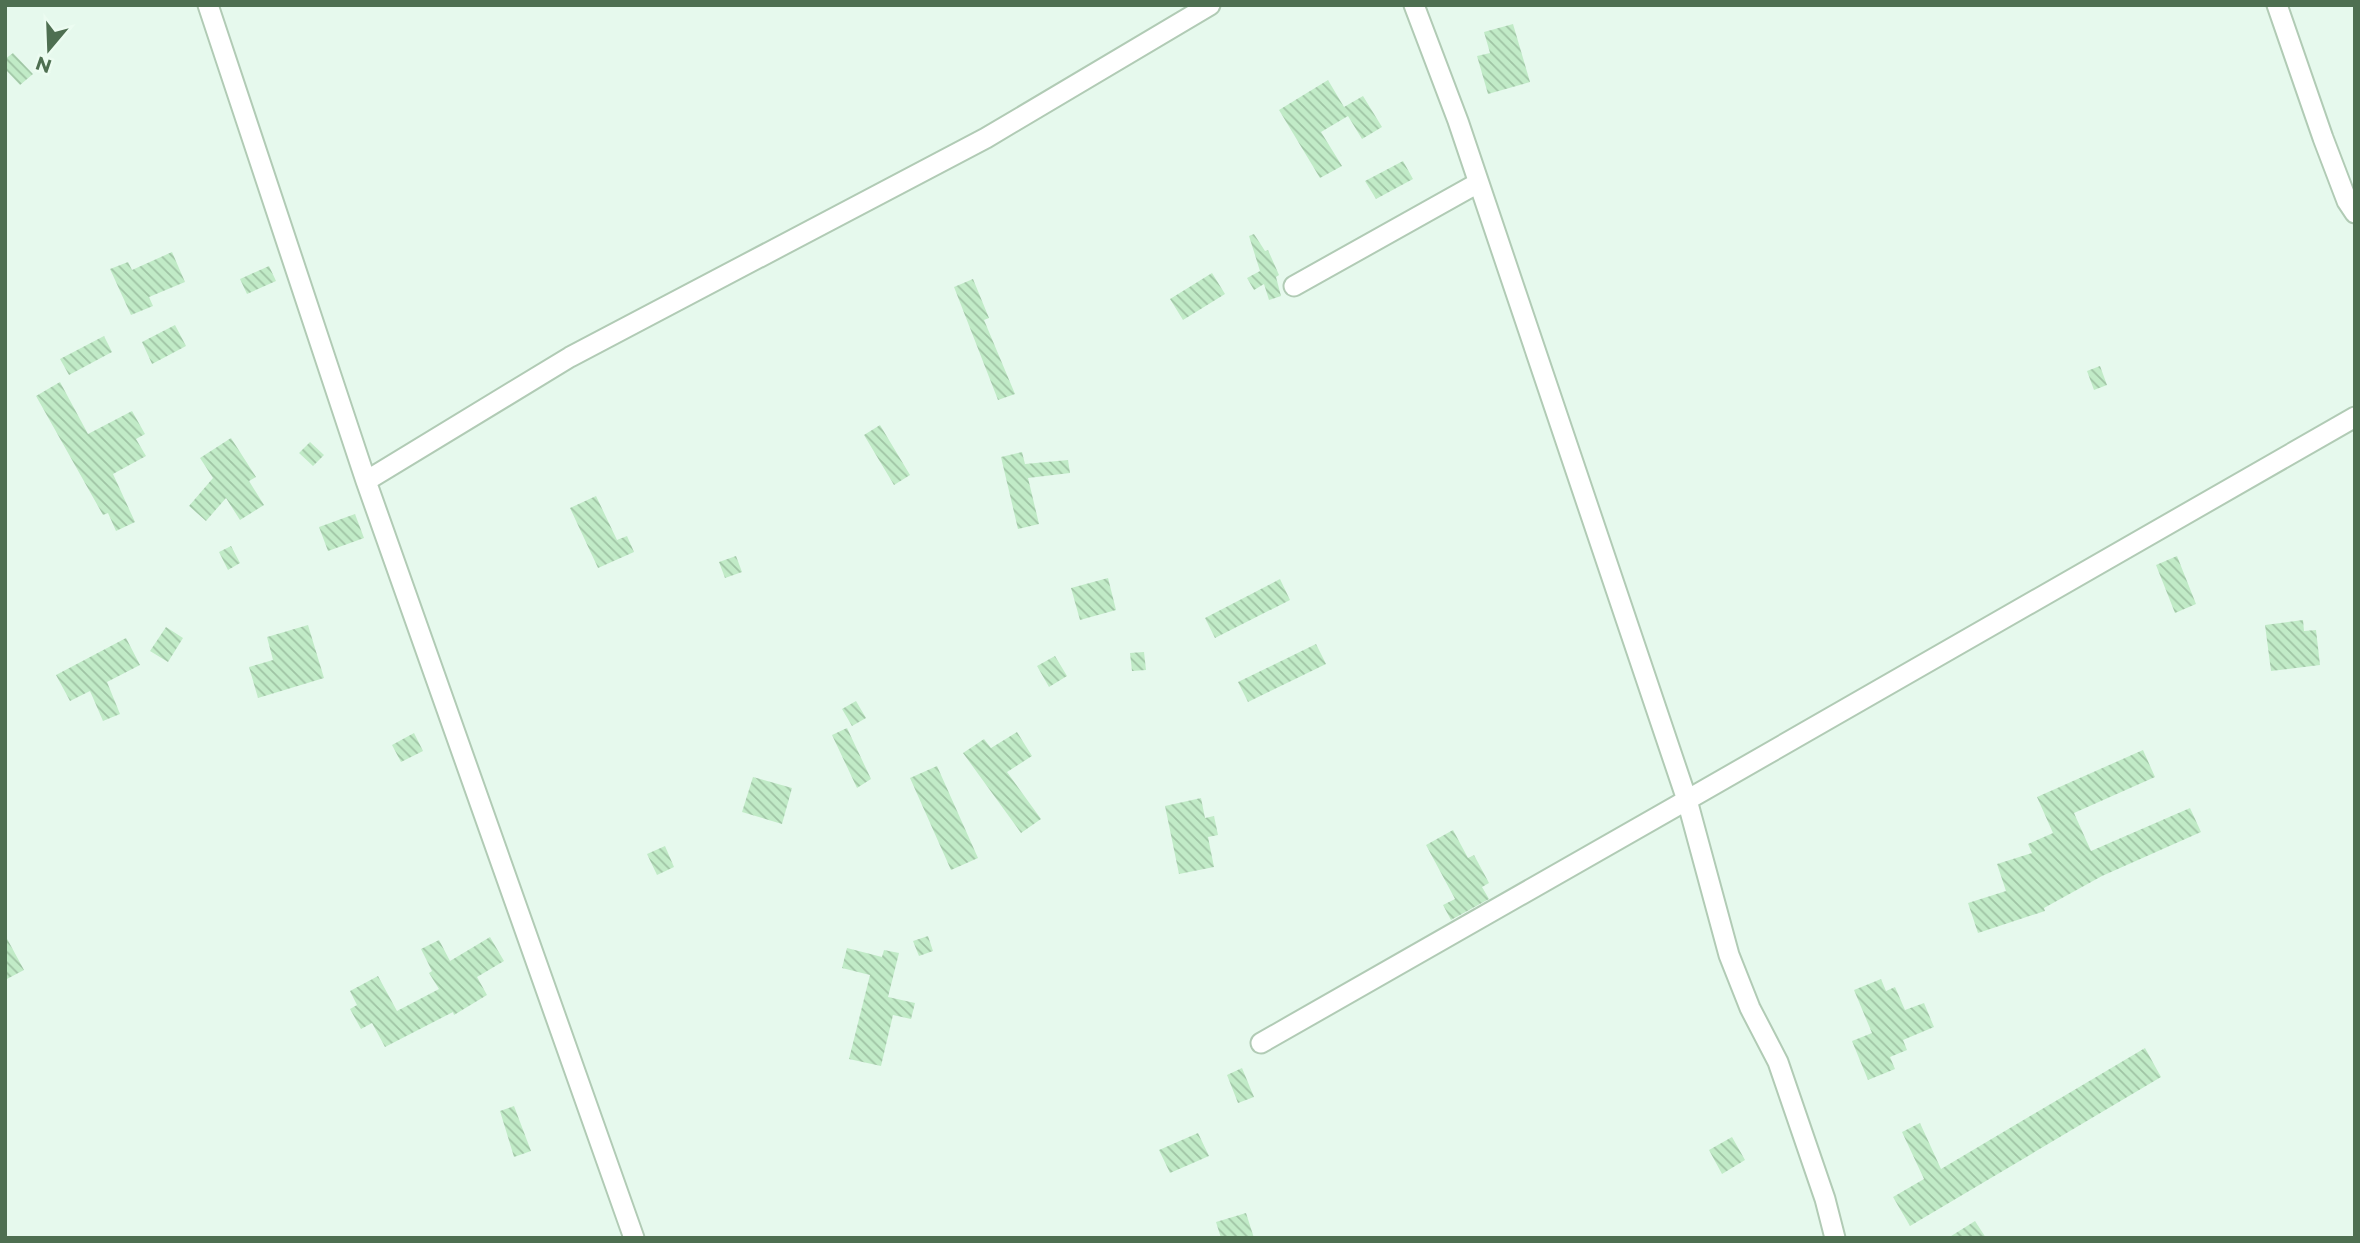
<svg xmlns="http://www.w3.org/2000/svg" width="2360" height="1243" font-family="Montserrat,sans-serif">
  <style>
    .building { fill: url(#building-back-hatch) }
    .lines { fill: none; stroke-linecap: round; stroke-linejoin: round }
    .minor-casing { stroke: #b1cbb5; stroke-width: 23 }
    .minor { stroke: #fff; stroke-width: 19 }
  </style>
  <defs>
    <pattern id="building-back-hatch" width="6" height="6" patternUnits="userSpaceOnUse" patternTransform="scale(1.75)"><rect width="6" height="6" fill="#c1ebc7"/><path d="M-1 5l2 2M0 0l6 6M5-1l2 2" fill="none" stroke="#9fc3a4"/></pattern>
  </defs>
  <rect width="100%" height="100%" fill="#e6f9ed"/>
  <path class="building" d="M1513,24L1530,82L1488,94L1477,56L1490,53L1484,32Z
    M13,53L33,74L20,85L5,69V59Z
    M1328,80L1344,107L1363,96L1382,127L1362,139L1348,116L1321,132L1342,166L1320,178L1279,110Z
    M1403,161L1413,179L1376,199L1365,181Z
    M1254,234L1265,251L1268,250L1279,275L1276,277L1281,296L1269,300L1264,284L1254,290L1247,278L1260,271L1249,236Z
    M172,252L185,282L149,297L153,306L131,315L110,269L128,262L132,270Z
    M269,266L276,281L247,294L240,279Z
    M1212,273L1225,294L1183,320L1170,299Z
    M973,279L989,318L984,320L1015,394L998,400L954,287Z
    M175,325L186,346L152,364L142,342Z
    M104,336L112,352L69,375L60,359Z
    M2100,366L2107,385L2094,390L2087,371Z
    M60,382L88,434L132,411L145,434L136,439L146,456L113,474L135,522L116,531L108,513L103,515L36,396Z
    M880,425L910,475L894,485L864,435Z
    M231,438L256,477L249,481L264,505L240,520L226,498L206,521L189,506L213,478L200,458Z
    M310,442L324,455L313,466L299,453Z
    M1022,452L1025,464L1068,460L1070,473L1028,478L1039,524L1018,529L1001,457Z
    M596,496L617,540L627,536L634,552L598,568L570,508Z
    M355,514L364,538L328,551L319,527Z
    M231,546L240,563L228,570L219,552Z
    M736,556L742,572L725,578L719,562Z
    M2177,556L2196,604L2175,613L2156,565Z
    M1108,578L1116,610L1080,620L1071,588Z
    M1280,579L1290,600L1215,638L1205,618Z
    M2303,620L2304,631L2316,630L2320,665L2271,671L2265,625Z
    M308,625L324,678L258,698L249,667L273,660L267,637Z
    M166,627L183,638L168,662L150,651Z
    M126,638L140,665L107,682L120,714L103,721L90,691L70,701L56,675Z
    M1316,644L1326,664L1248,702L1238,682Z
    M1144,652L1146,670L1132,671L1130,653Z
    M1055,656L1067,676L1049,687L1037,666Z
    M856,701L866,718L852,726L842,709Z
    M847,728L871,779L857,788L832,735Z
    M1017,732L1032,756L1007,772L1041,819L1021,833L963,753L984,739L991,748Z
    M414,733L423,751L401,762L392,745Z
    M2143,750L2155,777L2074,813L2091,851L2190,808L2201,832L2102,876L2044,908L2045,911L1978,933L1968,903L2006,891L1997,864L2032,853L2028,844L2053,833L2037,797Z
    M937,766L978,858L951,870L910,778Z
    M753,777L792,788L782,824L742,812Z
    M1201,798L1205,818L1214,816L1218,835L1208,837L1214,867L1179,874L1165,806Z
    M1453,830L1468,858L1474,855L1489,883L1482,887L1489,899L1451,920L1443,905L1455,899L1426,845Z
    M665,846L674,867L657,875L647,854Z
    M5,935L24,970L5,980Z
    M928,936L933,951L919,956L913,941Z
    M490,937L504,961L477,977L487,995L454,1015L453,1012L385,1047L372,1023L361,1029L350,1009L357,1005L350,991L378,976L397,1011L439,989L429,973L432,971L421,949L439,940L450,961Z
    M847,948L882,957L884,950L899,953L888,997L915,1003L911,1019L893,1015L881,1066L849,1059L870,975L842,968Z
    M1881,979L1886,991L1895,987L1905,1010L1924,1003L1934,1027L1903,1040L1907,1050L1890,1057L1895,1069L1868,1080L1852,1041L1872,1033L1854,990Z
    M2145,1048L2161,1077L1910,1226L1893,1197L1924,1179L1902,1132L1920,1123L1941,1169Z
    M1242,1068L1254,1097L1238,1103L1227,1075Z
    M514,1106L531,1151L514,1157L500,1111Z
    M1198,1133L1209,1156L1170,1173L1159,1150Z
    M1732,1137L1745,1160L1722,1174L1709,1150Z
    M1246,1213L1254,1238H1221L1216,1222Z
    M1975,1221L1986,1238H1948Z"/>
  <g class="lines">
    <defs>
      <path id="minor" d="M208,5L366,481L634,1238
        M1414,5L1458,121L1687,800L2355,417
        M2277,5L2323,138L2347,201L2355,213
        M1294,286L1478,183
        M366,481L570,357L986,138L1210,5
        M1261,1043L1687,800L1729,955L1750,1008L1778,1062L1825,1199L1835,1238"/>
    </defs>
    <use href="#minor" class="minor-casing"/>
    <use href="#minor" class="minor"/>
  </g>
  <rect width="2360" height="1243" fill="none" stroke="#4e6f51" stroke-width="14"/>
  <g transform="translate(49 49) rotate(199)" stroke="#ecfcf1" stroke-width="5" paint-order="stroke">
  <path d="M0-5L12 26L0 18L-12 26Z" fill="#4e6f51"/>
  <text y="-10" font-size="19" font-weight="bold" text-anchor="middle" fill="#4e6f51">N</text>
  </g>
</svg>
